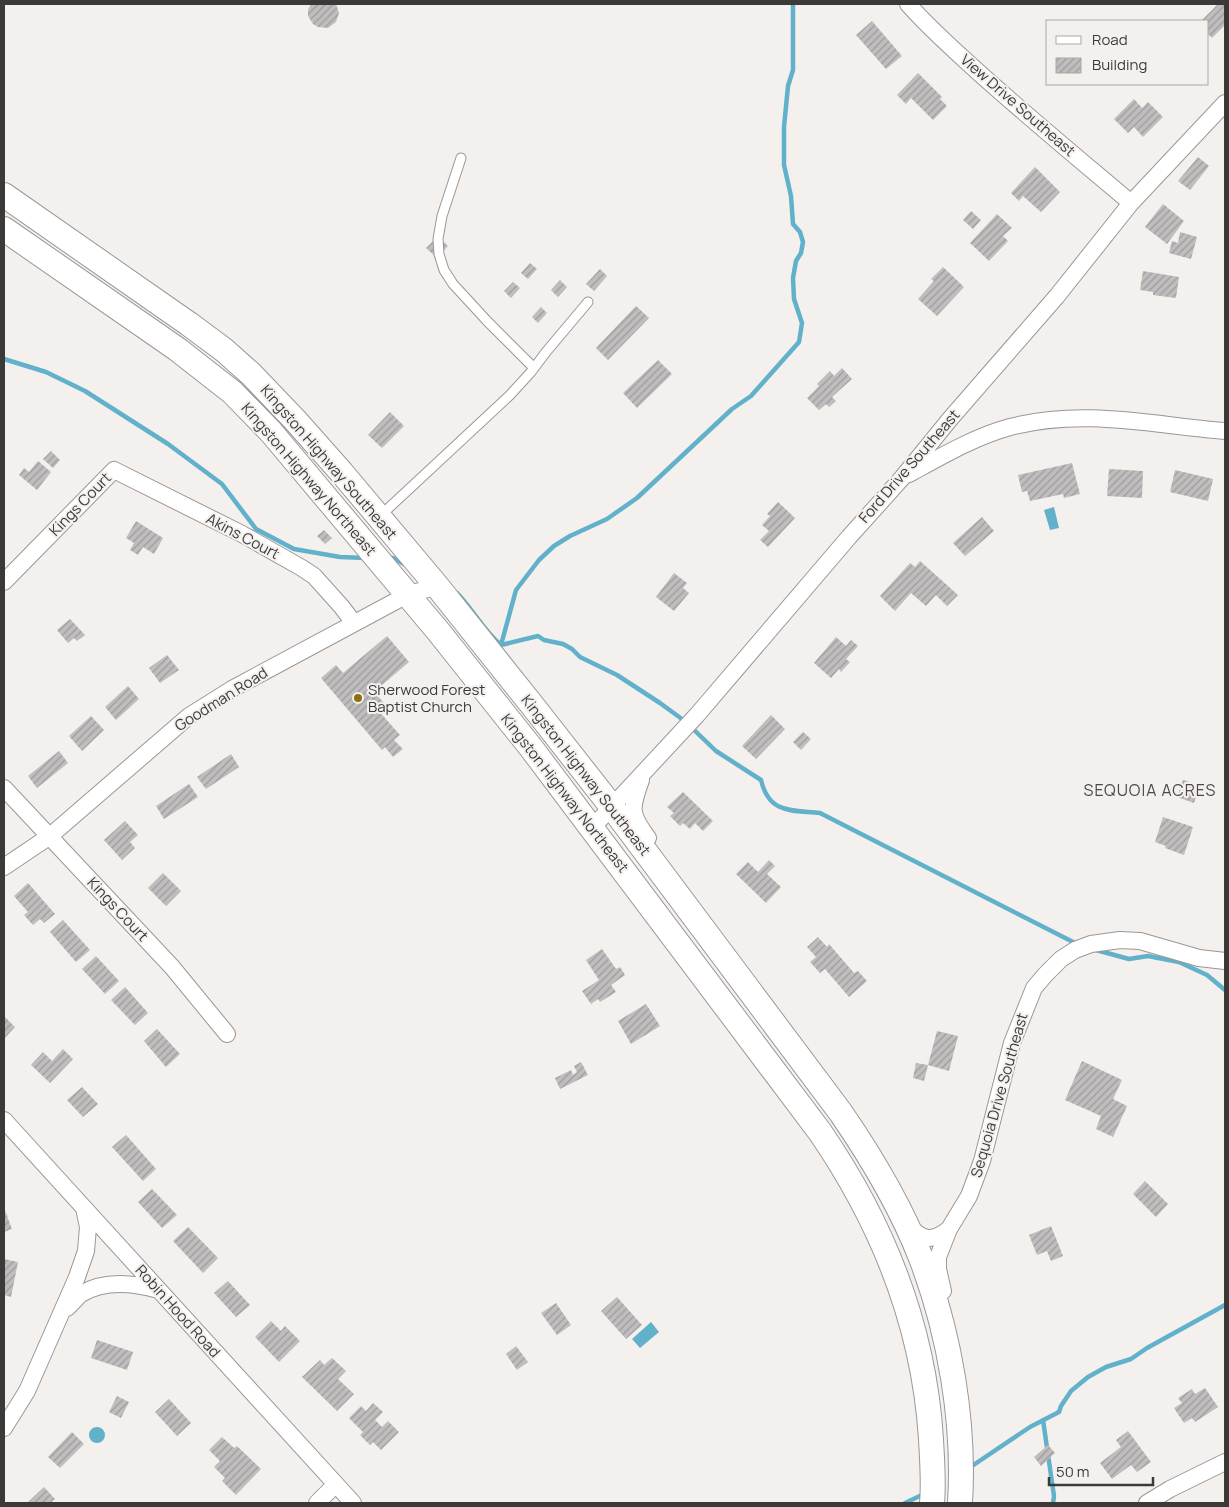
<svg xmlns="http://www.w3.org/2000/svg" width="1229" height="1507" font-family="Manrope,sans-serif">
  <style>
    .water { fill: #61b1cb }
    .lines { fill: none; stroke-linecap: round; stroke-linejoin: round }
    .stream { stroke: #61b1cb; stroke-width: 4.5 }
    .building { fill: url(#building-hatch) }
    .lane-casing { stroke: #9b9796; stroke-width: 11 }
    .street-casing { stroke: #9b9796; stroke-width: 18 }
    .secondary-casing { stroke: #9b9796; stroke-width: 26 }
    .lane { stroke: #fff; stroke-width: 9 }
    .street { stroke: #fff; stroke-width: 16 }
    .secondary { stroke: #fff; stroke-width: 24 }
    .poi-dot { fill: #8c7013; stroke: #f4f0ee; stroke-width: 2 }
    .labels { text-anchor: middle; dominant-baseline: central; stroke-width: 4; stroke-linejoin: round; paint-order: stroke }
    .street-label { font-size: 15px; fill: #3c3a39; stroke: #f4f0ee }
    .poi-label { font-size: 15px; fill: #3c3a39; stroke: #f4f0ee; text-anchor: start }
    .neighbourhood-label { font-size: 16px; letter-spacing: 1px; fill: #4c4947; stroke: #f4f0ee }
  </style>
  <defs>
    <pattern id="building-hatch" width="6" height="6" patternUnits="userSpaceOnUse" patternTransform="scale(1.25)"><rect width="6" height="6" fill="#c1bdbe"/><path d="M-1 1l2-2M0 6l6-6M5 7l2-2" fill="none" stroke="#9e9b9b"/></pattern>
  </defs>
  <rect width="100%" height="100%" fill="#f4f0ee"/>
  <path class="water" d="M1054,507L1059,528L1050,530L1044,510Z
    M651,1322L659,1332L640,1348L632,1339Z
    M89 1435a8 8 0 1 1 16 0a8 8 0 1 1-16 0Z"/>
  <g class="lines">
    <path class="stream" d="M4,359L46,372L85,391L168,444L222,484L256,529L294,549L340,557L366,558
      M388,558H393L406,565
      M457,593C473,609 483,630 501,645
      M501,645L538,636L544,640L563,644L572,649L580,657L617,675L660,703L686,722
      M501,645L516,590L539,560L554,546L570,536L607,519L637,498L732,409L751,396L799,342L802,323L794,299L793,278L796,261L801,253L803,242L800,232L793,224L791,196L784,165V127L788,86L793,70V4
      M691,727L716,751L761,780C769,814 791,810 820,813L1077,944
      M1096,950L1129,959L1148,956L1179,962L1207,975L1225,990
      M1043,1420L1054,1496L1053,1503
      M969,1468L1030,1427L1059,1412L1061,1406L1071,1391L1088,1377L1106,1367L1131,1359L1147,1348L1225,1305
      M905,1503L924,1494"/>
  </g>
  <path class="building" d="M311,4H336L339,13L336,22L328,28L318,27L313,24L308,16V10Z
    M1218,4H1225V25L1212,38L1208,34V21H1201Z
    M872,21L902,56L886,69L856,35Z
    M918,73L942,97L940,99L947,106L933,120L911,98L906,104L897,95Z
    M1134,99L1142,108L1148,102L1163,117L1143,137L1134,127L1128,133L1114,119Z
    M1198,157L1209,166L1190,190L1178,181Z
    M1035,167L1060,192L1041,212L1023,196L1019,201L1011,193Z
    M1163,204L1184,221L1167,244L1145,227Z
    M971,211L981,220L973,229L963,220Z
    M997,214L1012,228L1003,236L1008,241L989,261L970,243Z
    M1180,232L1197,237L1191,259L1169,253L1172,241L1178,243Z
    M438,236L448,246L437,258L426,248Z
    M530,263L537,269L528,279L521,273Z
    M943,267L964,287L937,316L918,299L934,281L931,279Z
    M600,269L607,276L594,291L586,284Z
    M1143,271L1179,277L1176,298L1153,295V292L1140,290Z
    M560,280L567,287L558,297L551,290Z
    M513,282L520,288L511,298L504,291Z
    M636,306L649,318L608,360L596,348Z
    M541,307L547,313L538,323L532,317Z
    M658,360L672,374L637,408L623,393Z
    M842,368L852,379L832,397L836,401L829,407L826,404L819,410L807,398L819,386L817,384L830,371L834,376Z
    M390,412L404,426L382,448L368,435Z
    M51,451L60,460L53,468L43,459Z
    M38,461L51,472L37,490L19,475L24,468L29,472Z
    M1072,463L1080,494L1064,498L1063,494L1030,501L1027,491L1022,492L1018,475Z
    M1109,469L1143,471L1142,498L1107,496Z
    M1175,470L1213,479L1208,501L1170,492Z
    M778,502L795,518L768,547L760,540L769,531L762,525L770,516L767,514Z
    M982,517L994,531L965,556L953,543Z
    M136,521L163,538L154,554L143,547L138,555L130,550L134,543L126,538Z
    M324,530L332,538L325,544L317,536Z
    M920,561L958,595L947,606L936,595L926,606L911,593L895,611L880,596L910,563L915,567Z
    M674,573L687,583L683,588L689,593L674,611L656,597Z
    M70,619L85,635L77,641L74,638L68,643L57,630Z
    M387,636L409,662L374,692L384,703L377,709L400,735L394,740L403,749L393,757L385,747L382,750L321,678L336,665L343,673Z
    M836,637L846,646L851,640L858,646L846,659L850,662L841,672L839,669L831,678L814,663Z
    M167,655L179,670L160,683L149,668Z
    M128,686L139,699L116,720L105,707Z
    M771,715L785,729L756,759L742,746Z
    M91,716L104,730L82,751L69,736Z
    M803,732L811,739L801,750L793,742Z
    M59,751L68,763L37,788L28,776Z
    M231,754L239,767L206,789L197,777Z
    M1183,780L1200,785L1194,803L1177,797Z
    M189,784L198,797L164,819L156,806Z
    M683,792L713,821L703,831L695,823L690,829L683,823L680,826L670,816L674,813L667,807Z
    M1163,817L1193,827L1184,855L1165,848L1166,846L1155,842Z
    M125,821L138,835L130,842L135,848L122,860L104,840Z
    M769,860L775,866L767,874L781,887L766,903L736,874L748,862L758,872Z
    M163,873L181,891L166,906L148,888Z
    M28,883L55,914L44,923L40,919L33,925L24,915L28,912L14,896Z
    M63,920L90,950L76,962L50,932Z
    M818,937L827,947L829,944L854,973L858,971L867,981L849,997L825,969L820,973L810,962L816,957L807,947Z
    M602,949L616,969L620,967L625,975L611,985L616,992L600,1002L598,999L591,1004L582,991L599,980L586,960Z
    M96,956L119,981L105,994L82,969Z
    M125,987L148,1013L135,1025L111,1000Z
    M646,1004L660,1026L631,1044L618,1021Z
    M4,1016L15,1027L4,1039Z
    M157,1029L180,1054L166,1067L144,1041Z
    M937,1031L958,1036L949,1071L928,1065Z
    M63,1049L73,1059L50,1083L31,1065L43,1052L52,1061Z
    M1082,1061L1122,1080L1113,1099L1127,1106L1113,1137L1096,1129L1101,1116L1065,1100Z
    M581,1062L588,1075L560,1089L555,1078L571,1070L573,1075L577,1072L574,1066Z
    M916,1063L928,1065L924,1081L913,1078Z
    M82,1087L98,1104L83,1117L67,1100Z
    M126,1135L156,1169L143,1181L112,1147Z
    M1145,1181L1168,1204L1156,1217L1133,1194Z
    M152,1189L177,1215L162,1228L138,1202Z
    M4,1208L12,1229L4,1232Z
    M1051,1226L1063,1256L1051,1261L1047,1251L1037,1255L1029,1235Z
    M188,1227L218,1258L203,1273L173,1241Z
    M4,1259L18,1262L11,1297L4,1295Z
    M228,1281L250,1305L236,1317L214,1293Z
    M617,1297L642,1325L626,1339L601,1311Z
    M556,1303L571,1325L557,1335L541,1313Z
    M271,1321L281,1331L285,1326L300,1341L279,1362L255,1337Z
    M97,1340L133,1352L127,1370L91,1358Z
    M516,1346L528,1362L517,1370L506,1354Z
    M332,1358L346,1371L338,1379L354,1394L337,1411L302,1377L320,1360L324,1365Z
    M1205,1388L1218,1407L1195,1422L1192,1418L1184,1423L1174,1408L1182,1403L1178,1398L1192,1389L1195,1394Z
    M117,1396L129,1402L121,1418L109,1412Z
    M169,1399L191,1423L177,1436L155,1412Z
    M373,1403L383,1412L375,1420L382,1427L388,1421L399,1432L381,1450L373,1442L370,1445L360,1435L363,1432L349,1418L361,1406L366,1411Z
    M1128,1431L1151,1462L1137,1472L1131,1465L1112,1479L1100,1463L1121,1447L1116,1440Z
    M72,1432L84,1444L60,1468L48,1457Z
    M222,1437L234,1448L237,1446L261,1469L236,1495L222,1481L225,1478L214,1467L220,1461L209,1450Z
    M1048,1445L1055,1453L1041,1466L1034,1457Z
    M44,1487L55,1499L50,1503H27Z"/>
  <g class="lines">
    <defs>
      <path id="lane" d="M461,158L442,216L438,239L439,254L444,270L453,284L488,322L534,368
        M379,517L510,395L531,372L546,352L588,302"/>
      <path id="street" d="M908,4C929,28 953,49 977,71C1027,116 1079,159 1131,203
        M909,474C942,456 974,437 1010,427C1084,408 1151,425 1225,431
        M4,582L114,470L242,534L302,568L314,576L341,606L354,623
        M641,780C631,808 629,813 648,838
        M4,788L172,967L227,1034
        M592,828L697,715L849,537L902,478L950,419L1057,296L1131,203L1225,103
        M4,867L50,836L189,716L232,689L407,595L437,586
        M4,1120L353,1503
        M909,1226C923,1241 933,1242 949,1229
        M943,1291L938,1269V1257L949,1229L969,1196L982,1161L1012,1043L1034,988L1045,975L1061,959L1075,950L1091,944L1120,940L1140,941L1199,958L1225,961
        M67,1308C72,1304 76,1298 81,1294C105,1279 134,1283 159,1290
        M4,1428L27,1391L77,1277L86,1251L88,1227L84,1208
        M317,1503L336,1484
        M1147,1503L1170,1489L1225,1462"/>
      <path id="secondary" d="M4,195L189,324L224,350L251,374L295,420L342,473L437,586L532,705L612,807L841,1113C872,1158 901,1207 921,1258C950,1334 965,1423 960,1503
        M4,229L177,349L232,392L271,432L438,631L532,749L820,1132C883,1224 924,1327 931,1439C932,1460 934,1482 932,1503"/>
    </defs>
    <use href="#lane" class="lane-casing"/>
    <use href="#street" class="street-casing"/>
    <use href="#secondary" class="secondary-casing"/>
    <use href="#lane" class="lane"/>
    <use href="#street" class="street"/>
    <use href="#secondary" class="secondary"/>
  </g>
  <circle class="poi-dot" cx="358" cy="698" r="5"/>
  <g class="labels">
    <g class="street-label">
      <text transform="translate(1018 105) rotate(41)">View Drive Southeast</text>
      <text transform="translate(329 462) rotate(49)">Kingston Highway Southeast</text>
      <text transform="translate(909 466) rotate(-49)">Ford Drive Southeast</text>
      <text transform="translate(309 479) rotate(49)">Kingston Highway Northeast</text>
      <text transform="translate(80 504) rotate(-46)">Kings Court</text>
      <text transform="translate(243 536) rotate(28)">Akins Court</text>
      <text transform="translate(221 699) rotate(-32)">Goodman Road</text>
      <text transform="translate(586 775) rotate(52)">Kingston Highway Southeast</text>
      <text transform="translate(565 793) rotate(52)">Kingston Highway Northeast</text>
      <text transform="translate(118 909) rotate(47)">Kings Court</text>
      <text transform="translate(999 1095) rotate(-74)">Sequoia Drive Southeast</text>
      <text transform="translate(178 1311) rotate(48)">Robin Hood Road</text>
    </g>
    <g class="poi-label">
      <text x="368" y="689">Sherwood Forest<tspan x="368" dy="17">Baptist Church</tspan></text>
    </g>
    <g class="neighbourhood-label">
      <text x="1150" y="790">SEQUOIA ACRES</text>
    </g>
  </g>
  <rect width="1229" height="1507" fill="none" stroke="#3c3a39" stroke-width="10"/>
  <rect x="1046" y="20" width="162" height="65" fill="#f4f0ee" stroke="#aaa7a6"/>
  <rect x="1056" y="36" width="25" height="8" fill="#ffffff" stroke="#aaa7a6"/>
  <text x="1092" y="45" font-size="15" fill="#3c3a39">Road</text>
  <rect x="1056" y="58" width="25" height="15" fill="url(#building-hatch)" stroke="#aaa7a6"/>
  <text x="1092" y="70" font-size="15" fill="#3c3a39">Building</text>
  <path d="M1049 1477v8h104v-8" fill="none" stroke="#3c3a39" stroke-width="2.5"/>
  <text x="1056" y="1477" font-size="15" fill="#3c3a39" stroke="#f4f0ee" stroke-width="4" paint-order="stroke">50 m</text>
</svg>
